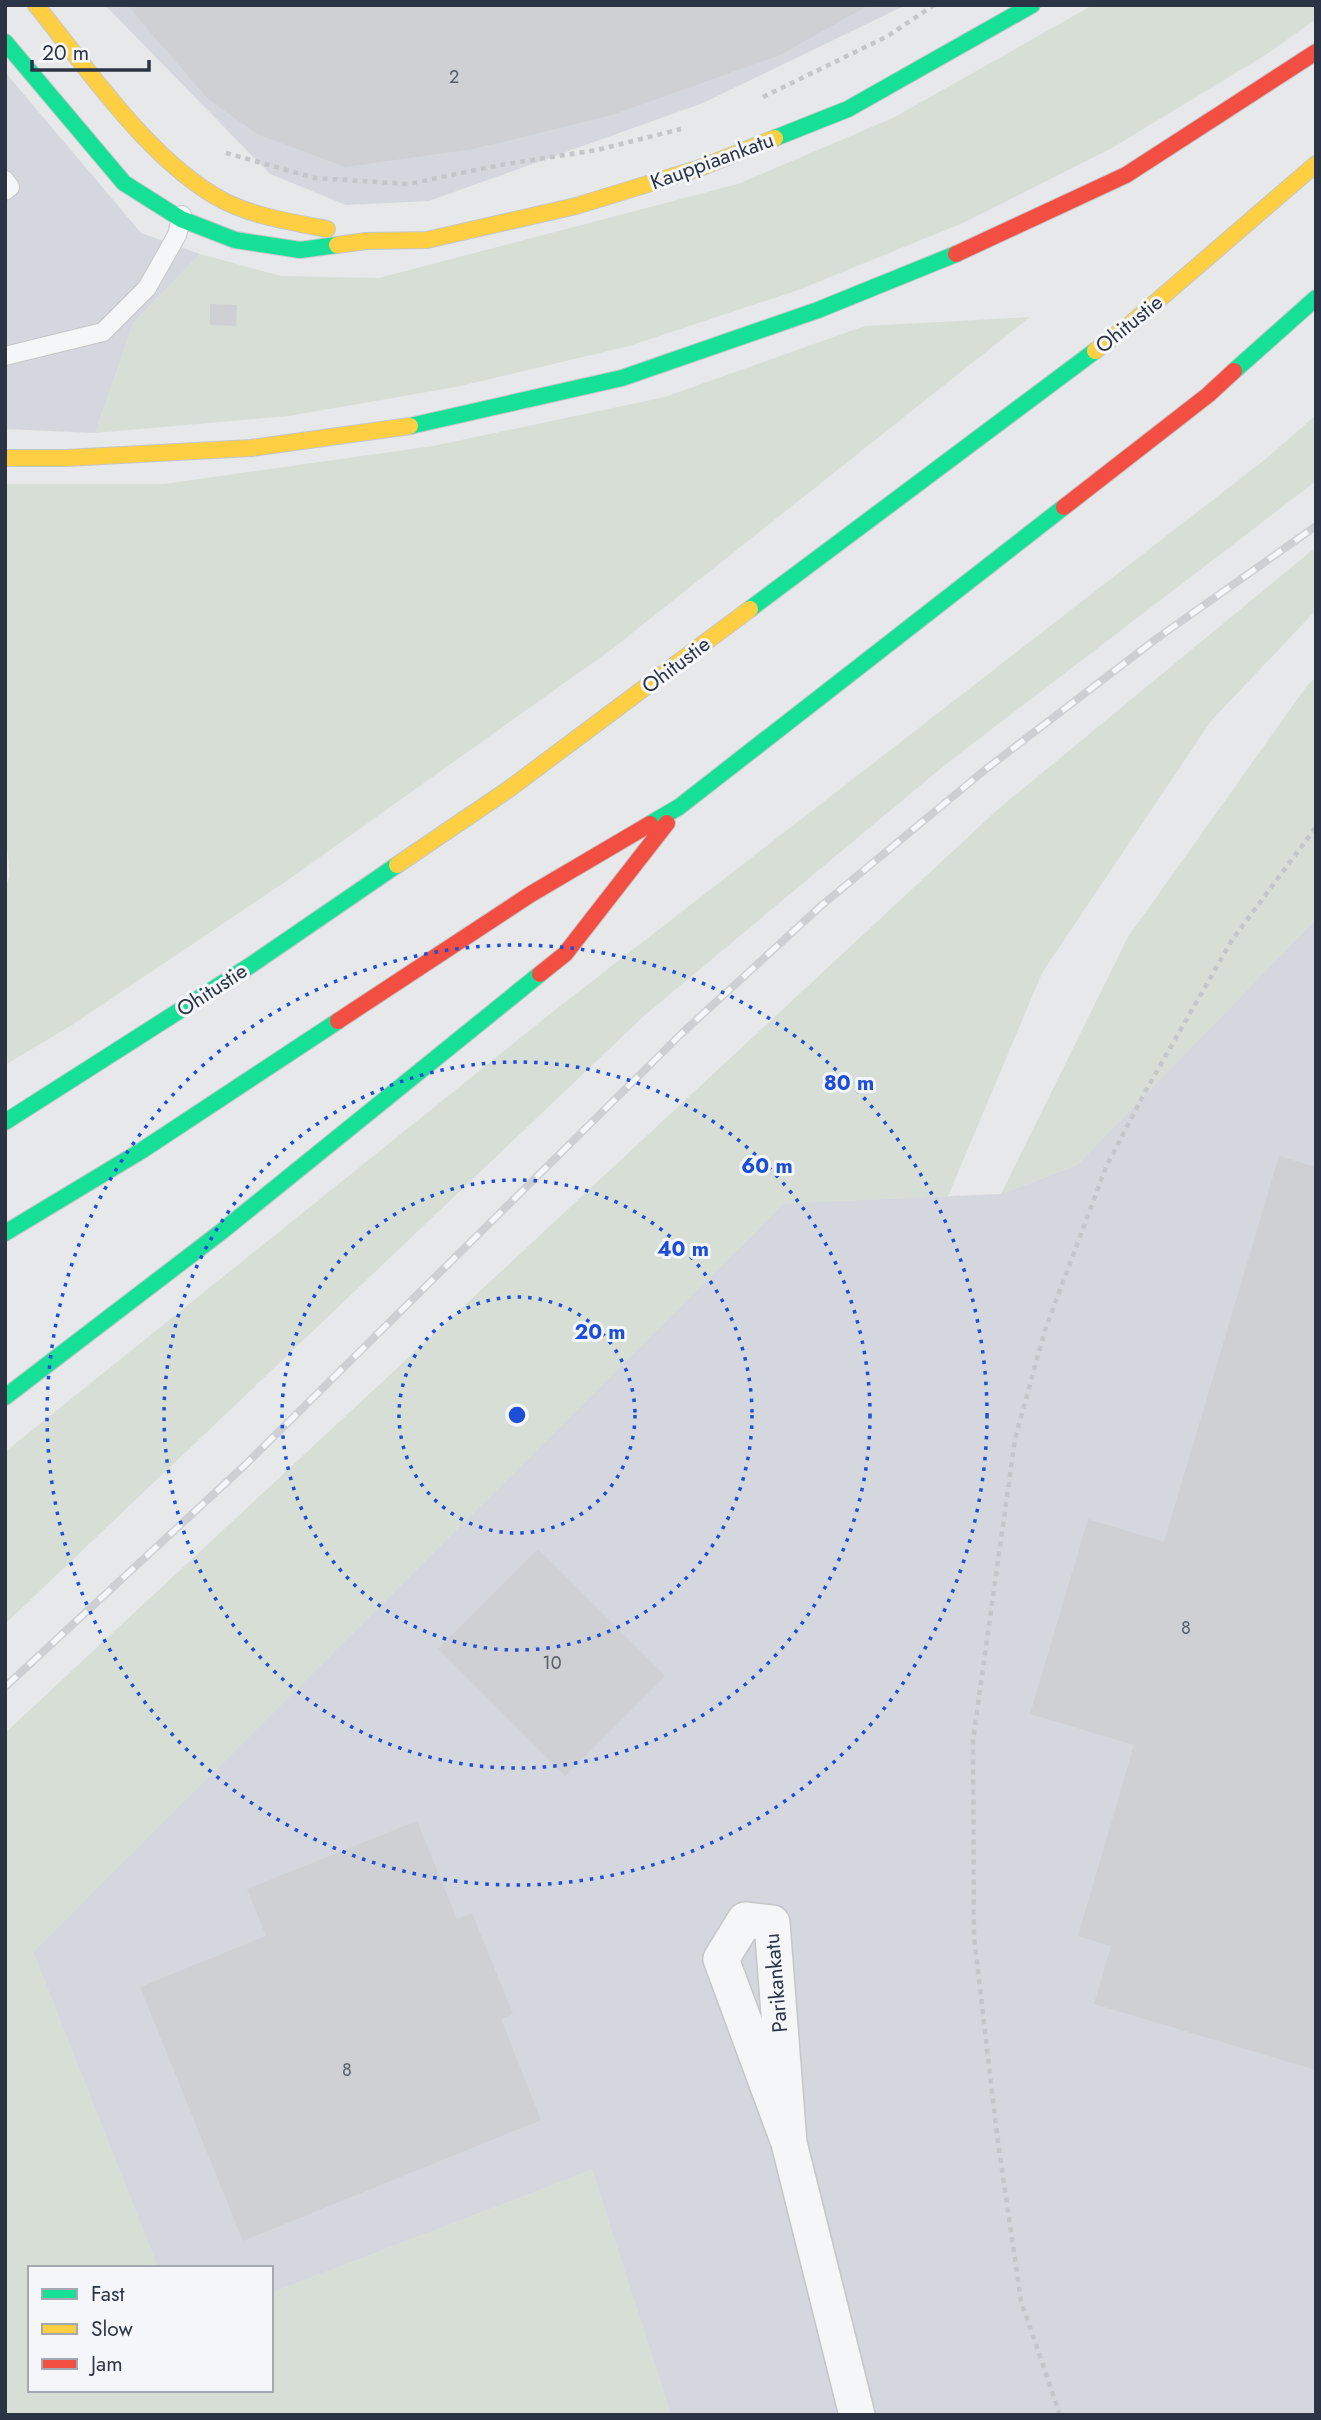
<svg xmlns="http://www.w3.org/2000/svg" width="1321" height="2420" font-family="Jost,sans-serif">
  <style>
    .built { fill: #d4d7dd }
    .green { fill: #d6ded6 }
    .building { fill: #ced0d3 }
    .lines { fill: none; stroke-linecap: round; stroke-linejoin: round }
    .lane-casing { stroke: #c4c6c8; stroke-width: 20 }
    .street-casing { stroke: #c4c6c8; stroke-width: 38 }
    .fast-casing { stroke: #c4c6c8; stroke-width: 18 }
    .slow-casing { stroke: #c4c6c8; stroke-width: 18 }
    .jam-casing { stroke: #c4c6c8; stroke-width: 18 }
    .path { stroke: #c5c6ca; stroke-width: 4.5; stroke-dasharray: 5 5; stroke-linecap: butt }
    .lane { stroke: #f5f6f7; stroke-width: 18 }
    .street { stroke: #f5f6f7; stroke-width: 35 }
    .fast { stroke: #16e098; stroke-width: 16 }
    .slow { stroke: #ffcf43; stroke-width: 16 }
    .jam { stroke: #f24e42; stroke-width: 16 }
    .rail-casing { stroke: #cecfd2; stroke-width: 8 }
    .rail { stroke: #f4f6f9; stroke-width: 5; stroke-dasharray: 16; stroke-linecap: butt }
    .ring { fill: none; stroke: #1d4ed8; stroke-width: 3.5; stroke-dasharray: 3.5 7 }
    .labels { text-anchor: middle; dominant-baseline: central; stroke-width: 6; stroke-linejoin: round; paint-order: stroke }
    .number-label { font-size: 18px; fill: #545c69 }
    .street-label { font-size: 21px; fill: #2b3445; stroke: #f4f6f9 }
    .centre { fill: #1d4ed8; stroke: #f4f6f9; stroke-width: 3.5 }
    .ring-label { font-size: 21px; text-anchor: middle; font-weight: bold; fill: #1d4ed8; stroke: #f4f6f9; stroke-width: 6; stroke-linejoin: round; paint-order: stroke }
  </style>
  <rect width="100%" height="100%" fill="#e6e8ea"/>
  <path class="built" d="M105,5H906L703,103L429,201L346,205L270,174Z
    M5,72L141,233L200,254L134,322L95,433L5,429Z
    M1316,919V2415H671L592,2170L271,2293V2268H158L33,1952L784,1203L1001,1194L1077,1165Z"/>
  <path class="green" d="M1093,5H1316V19L1267,54L1110,149L963,223L798,290L629,346L456,387L288,416L95,433L134,322L200,254L281,276L379,278L738,184L893,118Z
    M1030,317L612,649L285,882L72,1025L5,1065V889L10,876L5,829V484H164L433,446L665,397L865,326Z
    M1316,415V481L946,764L646,1014L5,1624V1452L555,1010L1267,458Z
    M1316,547V610L1211,721L1042,973L948,1196L784,1204L33,1952L158,2268H30V2390H271V2293L592,2170L671,2415H5V1733L996,811Z
    M1316,677V919L1077,1165L1001,1194L1128,937L1306,687Z"/>
  <path class="building" d="M127,5H869L780,55L612,115L473,149L345,167L259,135L208,99Z
    M210,304L237,305L236,326L210,325Z
    M1279,1156L1316,1167V2070L1094,2004L1111,1946L1078,1936L1134,1745L1030,1714L1088,1519L1164,1542Z
    M538,1549L665,1676L565,1776L438,1649Z
    M417,1821L457,1919L472,1913L513,2014L501,2019L541,2120L243,2241L140,1987L266,1936L247,1889Z"/>
  <g class="lines">
    <defs>
      <path id="lane" d="M5,180L10,187L5,191
        M5,356L103,332L147,288L177,235L182,215"/>
      <path id="street" d="M789,2143L772,1923L745,1920L721,1959L789,2143L857,2415"/>
      <path id="fast" d="M5,42L124,183L181,219L235,240L300,250L337,245
        M775,138L848,109L1032,5
        M1234,371L1316,298
        M410,426L622,378L818,310L956,254
        M750,609L1095,351
        M650,824L679,807L1064,507
        M5,1122L251,965L397,865
        M5,1233L141,1151L338,1021
        M5,1397L221,1232L540,974"/>
      <path id="slow" d="M36,5C87,68 151,163 224,201C256,217 292,222 327,229
        M337,245L366,241L427,240L576,206L700,168L775,138
        M1095,351L1127,327L1316,164
        M5,458H66L251,448L410,426
        M397,865L509,789L750,609"/>
      <path id="jam" d="M956,254L1126,175L1316,52
        M1064,507L1208,395L1234,371
        M540,974L565,954L667,823
        M338,1021L531,894L650,824"/>
    </defs>
    <use href="#lane" class="lane-casing"/>
    <use href="#street" class="street-casing"/>
    <use href="#fast" class="fast-casing"/>
    <use href="#slow" class="slow-casing"/>
    <use href="#jam" class="jam-casing"/>
    <path class="path" d="M763,97L888,36L934,5
      M226,153L315,178L408,184L500,165L597,150L681,129
      M1060,2415L1021,2301L997,2135L974,1937L973,1740L1015,1439L1045,1330L1106,1167L1145,1092L1232,940L1316,827"/>
    <use href="#lane" class="lane"/>
    <use href="#street" class="street"/>
    <use href="#fast" class="fast"/>
    <use href="#slow" class="slow"/>
    <use href="#jam" class="jam"/>
    <defs>
      <path id="rail" d="M5,1687L244,1466L681,1034L822,905L986,769L1156,639L1316,526"/>
    </defs>
    <use href="#rail" class="rail-casing"/>
    <use href="#rail" class="rail"/>
  </g>
  <g class="ring">
    <circle cx="517" cy="1415" r="118"/>
    <circle cx="517" cy="1415" r="235"/>
    <circle cx="517" cy="1415" r="353"/>
    <circle cx="517" cy="1415" r="470"/>
  </g>
  <g class="labels">
    <g class="number-label">
      <text x="454" y="77">2</text>
      <text x="1186" y="1628">8</text>
      <text x="552" y="1663">10</text>
      <text x="347" y="2070">8</text>
    </g>
    <g class="street-label">
      <text transform="translate(712 161) rotate(-20)">Kauppiaankatu</text>
      <text transform="translate(1129 324) rotate(-39)">Ohitustie</text>
      <text transform="translate(676 665) rotate(-37)">Ohitustie</text>
      <text transform="translate(212 990) rotate(-33)">Ohitustie</text>
      <text transform="translate(776 1983) rotate(-95)">Parikankatu</text>
    </g>
  </g>
  <circle cx="517" cy="1415" r="10" class="centre"/>
  <g class="ring-label">
    <text x="849" y="1090">80 m</text>
    <text x="767" y="1173">60 m</text>
    <text x="683" y="1256">40 m</text>
    <text x="600" y="1339">20 m</text>
  </g>
  <rect width="1321" height="2420" fill="none" stroke="#2b3445" stroke-width="14"/>
  <rect x="28" y="2266" width="245" height="126" fill="#f4f6f9" stroke="#a4a8b1" stroke-width="2"/>
  <rect x="42" y="2289" width="35" height="10" fill="#16e098" stroke="#a4a8b1" stroke-width="2"/>
  <text x="91" y="2301" font-size="21" fill="#2b3445">Fast</text>
  <rect x="42" y="2324" width="35" height="10" fill="#ffcf43" stroke="#a4a8b1" stroke-width="2"/>
  <text x="91" y="2336" font-size="21" fill="#2b3445">Slow</text>
  <rect x="42" y="2359" width="35" height="10" fill="#f24e42" stroke="#a4a8b1" stroke-width="2"/>
  <text x="91" y="2371" font-size="21" fill="#2b3445">Jam</text>
  <path d="M32 60v10h117v-10" fill="none" stroke="#2b3445" stroke-width="3.5"/>
  <text x="42" y="60" font-size="21" fill="#2b3445" stroke="#f4f6f9" stroke-width="5" paint-order="stroke">20 m</text>
</svg>
